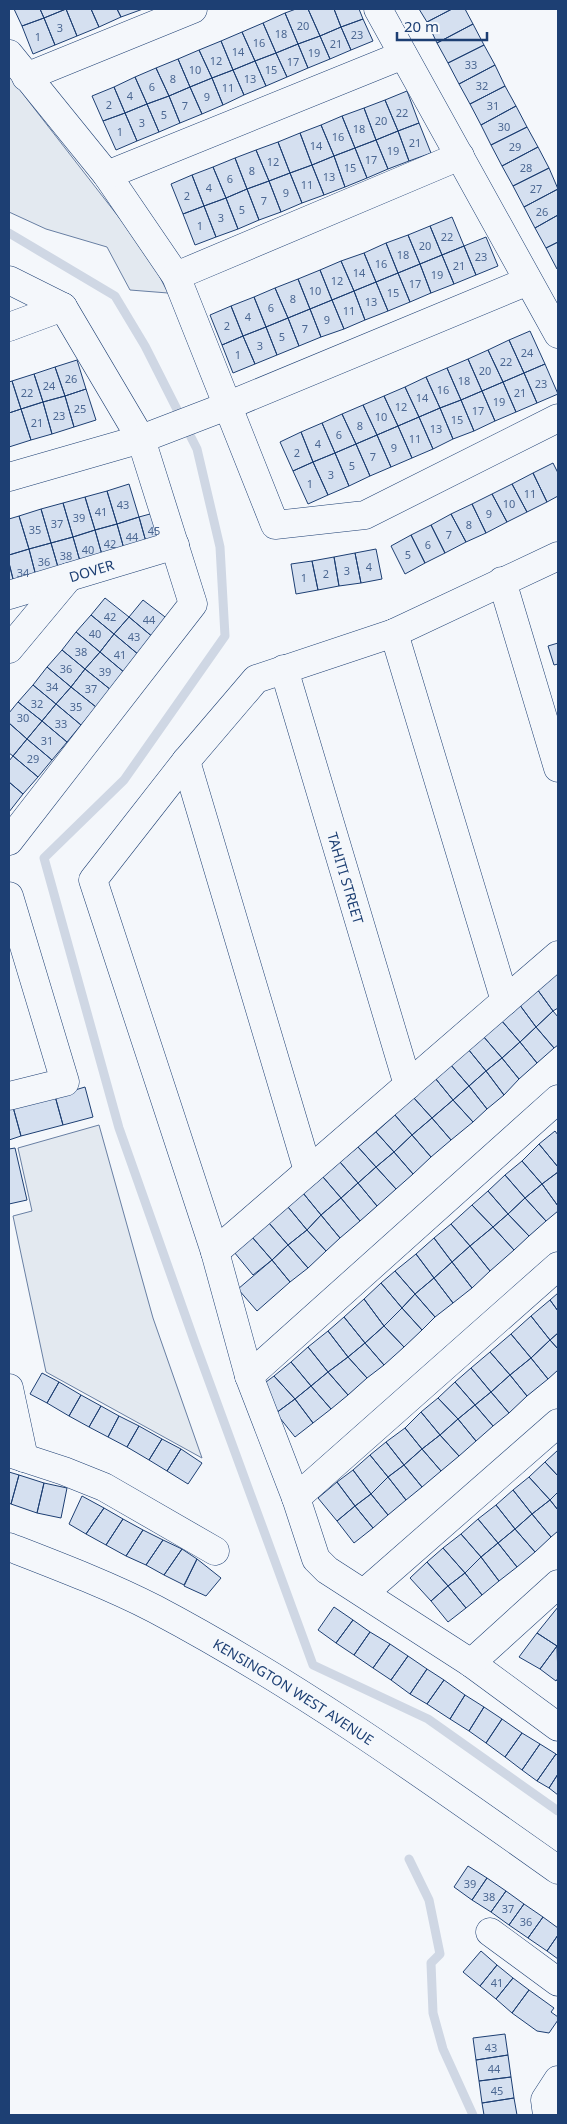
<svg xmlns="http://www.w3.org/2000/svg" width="567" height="2124" font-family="'Noto Sans',sans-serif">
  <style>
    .green { fill: #e3e9f0; stroke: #687fa3 }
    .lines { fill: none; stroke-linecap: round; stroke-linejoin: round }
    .stream { stroke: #cfd7e4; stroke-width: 9 }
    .building { fill: #d5e0f0; stroke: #1d3f73 }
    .minor-casing { stroke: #1d3f73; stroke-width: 29 }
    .tertiary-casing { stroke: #1d3f73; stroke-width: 29 }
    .minor { stroke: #f4f7fb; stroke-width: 28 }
    .tertiary { stroke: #f4f7fb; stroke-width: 28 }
    .labels { text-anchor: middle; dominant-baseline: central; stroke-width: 4; stroke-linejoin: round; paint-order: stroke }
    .number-label { font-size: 11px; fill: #4b6792 }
    .street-label { font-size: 14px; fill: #1d3f73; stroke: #f4f7fb }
  </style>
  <rect width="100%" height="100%" fill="#f4f7fb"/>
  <path class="green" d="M9,76L149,256L168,293L130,290L107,247L46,229L9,212Z
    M99,1125L153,1318L202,1458L46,1372L13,1216L32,1211L18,1148Z"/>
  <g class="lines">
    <path class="stream" d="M9,233L115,296L145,346L197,449L220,547L225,636L124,780L44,858L119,1128L195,1343L313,1665L428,1719L558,1811
      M409,1859L429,1900L440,1954L431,1963L433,2013L443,2049L473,2115"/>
  </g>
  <path class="building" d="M14,9H40L44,18L22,26Z
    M40,9H66L44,18Z
    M66,9L77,36L55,45L44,18Z
    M66,9H91L99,27L77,36Z
    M91,9H117L121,17L99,27Z
    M117,9H143L121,17Z
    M296,9H308L320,36L298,44L285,13Z
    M308,9H334L341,27L320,36Z
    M334,9H359L363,19L341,27Z
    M419,9H452L427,22Z
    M452,9H465L473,24L437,43L427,22Z
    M285,13L298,44L276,53L263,23Z
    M44,18L55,45L33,54L22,26Z
    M363,19L373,41L351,50L341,27Z
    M263,23L276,53L255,61L242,32Z
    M473,24L484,45L448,63L437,43Z
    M341,27L351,50L330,59L320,36Z
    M242,32L255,61L233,70L221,41Z
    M320,36L330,59L308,68L298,44Z
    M221,41L233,70L212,78L199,50Z
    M298,44L308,68L287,77L276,53Z
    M484,45L495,65L459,84L448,63Z
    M199,50L212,78L190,87L178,59Z
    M276,53L287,77L266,86L255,61Z
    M178,59L190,87L169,96L156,68Z
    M255,61L266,86L244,95L233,70Z
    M495,65L505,86L470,104L459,84Z
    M156,68L169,96L147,104L135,77Z
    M233,70L244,95L223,105L212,78Z
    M135,77L147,104L125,113L114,87Z
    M212,78L223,105L202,114L190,87Z
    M505,86L516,106L481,125L470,104Z
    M114,87L125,113L103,121L92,96Z
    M190,87L202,114L180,123L169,96Z
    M407,91L419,123L398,131L385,100Z
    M169,96L180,123L159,132L147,104Z
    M385,100L398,131L376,140L364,108Z
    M147,104L159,132L137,141L125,113Z
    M516,106L527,127L491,145L481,125Z
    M364,108L376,140L355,148L342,116Z
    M125,113L137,141L116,150L103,121Z
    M342,116L355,148L334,156L321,125Z
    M419,123L431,153L409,161L398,131Z
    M321,125L334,156L312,165L300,133Z
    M527,127L538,147L502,166L491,145Z
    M398,131L409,161L388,169L376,140Z
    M300,133L312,165L290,173L278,142Z
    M376,140L388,169L367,178L355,148Z
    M278,142L290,173L269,181L256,150Z
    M538,147L549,168L513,186L502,166Z
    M355,148L367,178L345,187L334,156Z
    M256,150L269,181L247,189L235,158Z
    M334,156L345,187L324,195L312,165Z
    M235,158L247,189L226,198L213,167Z
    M312,165L324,195L302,203L290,173Z
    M213,167L226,198L204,206L192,175Z
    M549,168L558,189L524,207L513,186Z
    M290,173L302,203L281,212L269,181Z
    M192,175L204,206L183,214L171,184Z
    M269,181L281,212L259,220L247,189Z
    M247,189L259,220L238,229L226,198Z
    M558,189V215L535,228L524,207Z
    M226,198L238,229L216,237L204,206Z
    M204,206L216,237L195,245L183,214Z
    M558,215V242L546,248L535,228Z
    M452,217L464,246L442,255L430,226Z
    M430,226L442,255L420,264L408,235Z
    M408,235L420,264L398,273L386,243Z
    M486,237L498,266L476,275L464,246Z
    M558,242V268L557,269L546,248Z
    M386,243L398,273L376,282L364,253Z
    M464,246L476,275L454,284L442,255Z
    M364,253L376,282L354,291L341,261Z
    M442,255L454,284L431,293L420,264Z
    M341,261L354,291L332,300L320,270Z
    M420,264L431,293L410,302L398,273Z
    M320,270L332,300L310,309L298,279Z
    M398,273L410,302L388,311L376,282Z
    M298,279L310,309L288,318L275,288Z
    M376,282L388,311L365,320L354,291Z
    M275,288L288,318L266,327L254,297Z
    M354,291L365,320L344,329L332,300Z
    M254,297L266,327L243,336L231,306Z
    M332,300L344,329L321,337L310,309Z
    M231,306L243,336L222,345L210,315Z
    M310,309L321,337L299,346L288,318Z
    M288,318L299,346L277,355L266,327Z
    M266,327L277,355L255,364L243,336Z
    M530,331L545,364L524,373L509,340Z
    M243,336L255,364L233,373L222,345Z
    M509,340L524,373L503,382L488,350Z
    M488,350L503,382L482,391L468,359Z
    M468,359L482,391L461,400L447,368Z
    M77,360L86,389L65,396L55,367Z
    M545,364L558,394L537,403L524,373Z
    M55,367L65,396L43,402L34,374Z
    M447,368L461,400L440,408L426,377Z
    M524,373L537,403L516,412L503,382Z
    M34,374L43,402L21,409L12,381Z
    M426,377L440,408L419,417L405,387Z
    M12,381L21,409L9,413V382Z
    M503,382L516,412L495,421L482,391Z
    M405,387L419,417L398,426L384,396Z
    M86,389L96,420L74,427L65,396Z
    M482,391L495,421L474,431L461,400Z
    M65,396L74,427L52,434L43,402Z
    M384,396L398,426L377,435L363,405Z
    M461,400L474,431L453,439L440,408Z
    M43,402L52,434L31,440L21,409Z
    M363,405L377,435L356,444L342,414Z
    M440,408L453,439L433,449L419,417Z
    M21,409L31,440L9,447V413Z
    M342,414L356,444L335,453L322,423Z
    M419,417L433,449L412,458L398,426Z
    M322,423L335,453L313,462L301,432Z
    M398,426L412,458L391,467L377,435Z
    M301,432L313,462L293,471L280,442Z
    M377,435L391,467L370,476L356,444Z
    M356,444L370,476L349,486L335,453Z
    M335,453L349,486L328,495L313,462Z
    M313,462L328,495L308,504L293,471Z
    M553,463L558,473V496L547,502L533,473Z
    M533,473L547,502L527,512L512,484Z
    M129,484L139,517L117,524L107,491Z
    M512,484L527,512L507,522L492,494Z
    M107,491L117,524L95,530L85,497Z
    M492,494L507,522L486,533L472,504Z
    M85,497L95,530L73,537L63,503Z
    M63,503L73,537L51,543L41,509Z
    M472,504L486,533L466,542L451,514Z
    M41,509L51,543L29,549L19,516Z
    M161,511L170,543L148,549L139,517Z
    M451,514L466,542L445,553L431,525Z
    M19,516L29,549L9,555V519Z
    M139,517L148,549L126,556L117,524Z
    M117,524L126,556L104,562L95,530Z
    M431,525L445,553L425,563L411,535Z
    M95,530L104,562L82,568L73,537Z
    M411,535L425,563L405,574L391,546Z
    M73,537L82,568L60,574L51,543Z
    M51,543L60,574L37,580L29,549Z
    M29,549L37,580L15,587L9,563V555Z
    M376,549L382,579L361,583L355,553Z
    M355,553L361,583L339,586L334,557Z
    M334,557L339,586L318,590L312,561Z
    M312,561L318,590L296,594L291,564Z
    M9,563L15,587L9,589Z
    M105,598L129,617L114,634L91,615Z
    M143,600L169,620L154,638L129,617Z
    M91,615L114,634L100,652L76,632Z
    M129,617L154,638L139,655L114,634Z
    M76,632L100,652L85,669L62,650Z
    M114,634L139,655L125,673L100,652Z
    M558,643V664L554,665L548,646Z
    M62,650L85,669L71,687L47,667Z
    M100,652L125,673L111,690L85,669Z
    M47,667L71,687L56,704L33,685Z
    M85,669L111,690L96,707L71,687Z
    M33,685L56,704L42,721L18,702Z
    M71,687L96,707L81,725L56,704Z
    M18,702L42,721L27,739L9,723V713Z
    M56,704L81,725L67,742L42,721Z
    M42,721L67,742L52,760L27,739Z
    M9,723L27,739L13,756L9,753Z
    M27,739L52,760L38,777L13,756Z
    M13,756L38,777L23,794L9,782V761Z
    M9,782L23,794L9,812Z
    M558,970V1008L553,1011L537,989Z
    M537,989L553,1011L536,1027L519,1004Z
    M519,1004L536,1027L520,1042L501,1020Z
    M553,1011L558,1017V1045L554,1048L536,1027Z
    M501,1020L520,1042L502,1058L483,1036Z
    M536,1027L554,1048L537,1063L520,1042Z
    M483,1036L502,1058L486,1071L468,1049Z
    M520,1042L537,1063L519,1079L502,1058Z
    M468,1049L486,1071L469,1086L450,1064Z
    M502,1058L519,1079L504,1095L486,1071Z
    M450,1064L469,1086L453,1100L435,1078Z
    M486,1071L504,1095L487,1109L469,1086Z
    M435,1078L453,1100L432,1118L413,1097Z
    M469,1086L487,1109L473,1122L453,1100Z
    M85,1087L93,1117L63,1125L55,1096Z
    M55,1096L63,1125L21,1136L13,1107Z
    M413,1097L432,1118L412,1135L395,1115Z
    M453,1100L473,1122L451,1140L432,1118Z
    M13,1107L21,1136L9,1140V1109Z
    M395,1115L412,1135L394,1152L376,1132Z
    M432,1118L451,1140L431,1157L412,1135Z
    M555,1131L558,1135V1167L539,1144Z
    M376,1132L394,1152L376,1167L358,1147Z
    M412,1135L431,1157L413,1174L394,1152Z
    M539,1144L558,1167V1172L542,1184L522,1161Z
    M358,1147L376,1167L358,1183L340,1162Z
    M15,1148L27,1200L9,1204V1149Z
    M394,1152L413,1174L396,1189L376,1167Z
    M522,1161L542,1184L525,1198L505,1175Z
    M340,1162L358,1183L341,1198L323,1177Z
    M376,1167L396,1189L377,1206L358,1183Z
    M558,1172V1206L542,1184Z
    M505,1175L525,1198L508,1214L488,1191Z
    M323,1177L341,1198L321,1215L303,1193Z
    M358,1183L377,1206L360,1221L341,1198Z
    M542,1184L558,1206V1211L546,1221L525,1198Z
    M488,1191L508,1214L493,1227L472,1205Z
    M303,1193L321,1215L307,1230L288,1207Z
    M341,1198L360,1221L340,1238L321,1215Z
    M525,1198L546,1221L529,1236L508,1214Z
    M472,1205L493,1227L470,1246L451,1224Z
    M288,1207L307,1230L288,1245L269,1223Z
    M508,1214L529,1236L514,1250L493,1227Z
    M321,1215L340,1238L326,1251L307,1230Z
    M269,1223L288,1245L272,1260L252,1237Z
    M451,1224L470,1246L452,1262L434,1238Z
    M493,1227L514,1250L490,1271L470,1246Z
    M307,1230L326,1251L308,1268L288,1245Z
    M252,1237L272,1260L253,1275L234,1252Z
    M434,1238L452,1262L434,1278L416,1254Z
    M288,1245L308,1268L290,1282L272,1260Z
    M470,1246L490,1271L472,1288L452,1262Z
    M416,1254L434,1278L415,1294L395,1271Z
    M272,1260L290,1282L257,1311L238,1289Z
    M452,1262L472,1288L453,1303L434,1278Z
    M395,1271L415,1294L402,1308L381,1283Z
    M434,1278L453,1303L435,1317L415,1294Z
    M381,1283L402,1308L384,1326L364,1299Z
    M558,1293V1311L550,1300Z
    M415,1294L435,1317L422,1330L402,1308Z
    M364,1299L384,1326L365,1343L344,1317Z
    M550,1300L558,1311V1333L550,1340L531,1316Z
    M402,1308L422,1330L404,1347L384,1326Z
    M531,1316L550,1340L531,1358L511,1334Z
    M344,1317L365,1343L348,1357L328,1331Z
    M384,1326L404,1347L384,1365L365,1343Z
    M328,1331L348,1357L328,1372L308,1347Z
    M558,1333V1349L550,1340Z
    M511,1334L531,1358L510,1375L490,1352Z
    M550,1340L558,1349V1370L548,1379L531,1358Z
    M365,1343L384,1365L367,1378L348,1357Z
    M308,1347L328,1372L311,1386L291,1362Z
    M490,1352L510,1375L491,1392L471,1368Z
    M348,1357L367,1378L348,1395L328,1372Z
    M531,1358L548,1379L527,1396L510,1375Z
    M291,1362L311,1386L295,1399L274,1376Z
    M471,1368L491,1392L475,1405L455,1382Z
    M328,1372L348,1395L331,1409L311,1386Z
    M42,1373L59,1382L47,1403L30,1394Z
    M510,1375L527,1396L509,1413L491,1392Z
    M274,1376L295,1399L276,1413L258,1388Z
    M59,1382L81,1395L69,1416L47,1403Z
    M455,1382L475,1405L458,1419L438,1398Z
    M311,1386L331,1409L313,1423L295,1399Z
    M491,1392L509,1413L493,1426L475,1405Z
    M81,1395L101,1406L89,1427L69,1416Z
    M438,1398L458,1419L440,1435L421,1412Z
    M295,1399L313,1423L295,1437L276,1413Z
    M475,1405L493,1426L476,1441L458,1419Z
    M101,1406L119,1416L108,1437L89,1427Z
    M421,1412L440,1435L422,1449L405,1428Z
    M119,1416L139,1426L127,1447L108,1437Z
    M458,1419L476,1441L459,1456L440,1435Z
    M139,1426L162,1439L149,1460L127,1447Z
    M405,1428L422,1449L404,1465L386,1442Z
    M440,1435L459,1456L441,1471L422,1449Z
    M162,1439L181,1449L167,1471L149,1460Z
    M386,1442L404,1465L388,1477L370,1455Z
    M181,1449L202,1463L188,1484L167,1471Z
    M422,1449L441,1471L422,1487L404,1465Z
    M558,1450V1476L545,1462Z
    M370,1455L388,1477L371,1494L353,1470Z
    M545,1462L558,1476V1492L550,1500L529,1477Z
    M404,1465L422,1487L406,1500L388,1477Z
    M353,1470L371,1494L355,1506L337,1482Z
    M9,1472L19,1475L11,1504L9,1503Z
    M19,1475L44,1483L37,1513L11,1504Z
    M388,1477L406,1500L388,1515L371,1494Z
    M529,1477L550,1500L532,1514L513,1490Z
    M337,1482L355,1506L337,1521L318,1498Z
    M44,1483L67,1488L61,1518L37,1513Z
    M513,1490L532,1514L515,1529L496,1505Z
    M558,1492V1510L550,1500Z
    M371,1494L388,1515L373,1528L355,1506Z
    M82,1496L104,1508L86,1534L69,1524Z
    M550,1500L558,1510V1531L551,1537L532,1514Z
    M496,1505L515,1529L498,1543L478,1519Z
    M355,1506L373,1528L354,1543L337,1521Z
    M104,1508L123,1519L106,1545L86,1534Z
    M532,1514L551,1537L535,1552L515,1529Z
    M123,1519L143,1530L126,1556L106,1545Z
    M478,1519L498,1543L481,1557L461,1534Z
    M515,1529L535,1552L517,1567L498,1543Z
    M143,1530L163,1540L146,1565L126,1556Z
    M461,1534L481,1557L465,1573L443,1548Z
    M163,1540L182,1549L164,1575L146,1565Z
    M498,1543L517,1567L499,1581L481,1557Z
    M443,1548L465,1573L448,1586L427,1562Z
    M182,1549L197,1559L184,1585L164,1575Z
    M481,1557L499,1581L482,1595L465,1573Z
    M197,1559L221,1578L206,1596L184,1586Z
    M427,1562L448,1586L431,1601L410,1578Z
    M465,1573L482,1595L466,1608L448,1586Z
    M448,1586L466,1608L448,1622L431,1601Z
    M334,1607L353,1620L336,1643L318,1630Z
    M558,1607V1644L557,1646L537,1633Z
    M353,1620L370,1632L354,1655L336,1643Z
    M370,1632L390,1644L373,1668L354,1655Z
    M537,1633L557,1646L540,1669L519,1657Z
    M390,1644L408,1656L391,1680L373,1668Z
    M557,1646L558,1678L556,1681L540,1669Z
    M408,1656L427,1669L410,1694L391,1680Z
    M427,1669L444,1680L427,1704L410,1694Z
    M444,1680L465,1695L450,1719L427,1704Z
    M465,1695L484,1707L469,1731L450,1719Z
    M484,1707L502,1719L486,1743L469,1731Z
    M502,1719L522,1733L505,1757L486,1743Z
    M522,1733L540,1744L522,1770L505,1757Z
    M540,1744L556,1754L537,1781L522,1770Z
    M556,1754L558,1756V1774L549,1788L537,1781Z
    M558,1774V1795L549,1788Z
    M468,1866L487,1878L472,1900L454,1887Z
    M487,1878L506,1891L491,1912L472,1900Z
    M506,1891L524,1904L509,1925L491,1912Z
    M524,1904L543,1917L528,1938L509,1925Z
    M543,1917L558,1928V1935L547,1951L528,1938Z
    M558,1935V1959L547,1951Z
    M481,1951L497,1965L480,1986L463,1972Z
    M497,1965L513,1978L496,1999L480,1986Z
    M513,1978L529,1990L512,2013L496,1999Z
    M529,1990L554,2008L551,2012L558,2017V2020L549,2033L537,2031L512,2013Z
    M505,2034L508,2055L476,2060L473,2038Z
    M508,2055L511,2077L479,2081L476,2060Z
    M511,2077L514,2098L482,2103L479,2081Z
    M514,2098L517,2115H484L482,2103Z"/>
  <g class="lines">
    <defs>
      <g id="minor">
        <path d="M378,9L558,334"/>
        <path d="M9,54L107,175L176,276L275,525L365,515L558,418"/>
        <path d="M26,77L193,9"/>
        <path d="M107,175L403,55"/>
        <path d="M176,276L460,156"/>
        <path d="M9,280L63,307L141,439L193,604L9,841"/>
        <path d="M9,327L63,307"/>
        <path d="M9,477L141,439L227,406L528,281"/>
        <path d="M558,556L394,633L256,679L186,761L93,880L215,1252L249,1376L296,1498L316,1559L327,1570L471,1663L558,1727"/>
        <path d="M502,581L558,768"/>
        <path id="s1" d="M9,595L175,545"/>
        <path d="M394,633L505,1001"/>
        <path d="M9,649L69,577"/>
        <path id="s2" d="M284,669L408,1085"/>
        <path d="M186,761L308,1171"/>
        <path d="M9,896L65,1082L9,1096"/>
        <path d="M215,1252L558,955"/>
        <path d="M249,1376L558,1099"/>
        <path d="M9,1388L24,1458"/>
        <path d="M9,1453L64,1471L104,1487L215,1551"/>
        <path d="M296,1498L558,1266"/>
        <path d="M364,1593L558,1423"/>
        <path d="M471,1663L558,1584"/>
        <path d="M490,1932L558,1982"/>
        <path d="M547,2115L545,2100L558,2080"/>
      </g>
      <g id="tertiary">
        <path id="s3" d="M9,1547C58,1566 108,1585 155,1609C297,1684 428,1778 558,1870"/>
      </g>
    </defs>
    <use href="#minor" class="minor-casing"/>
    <use href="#tertiary" class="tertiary-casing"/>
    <use href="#minor" class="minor"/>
    <use href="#tertiary" class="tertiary"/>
  </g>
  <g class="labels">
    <g class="number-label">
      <text x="303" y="25">20</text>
      <text x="60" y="27">3</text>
      <text x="281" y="33">18</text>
      <text x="357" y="34">23</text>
      <text x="38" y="36">1</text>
      <text x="259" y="42">16</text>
      <text x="336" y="43">21</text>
      <text x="238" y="51">14</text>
      <text x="314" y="52">19</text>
      <text x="216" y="60">12</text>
      <text x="293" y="61">17</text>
      <text x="471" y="64">33</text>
      <text x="195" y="69">10</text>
      <text x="271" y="69">15</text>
      <text x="173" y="78">8</text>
      <text x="250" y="78">13</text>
      <text x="482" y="85">32</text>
      <text x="152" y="86">6</text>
      <text x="228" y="87">11</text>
      <text x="130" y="95">4</text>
      <text x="207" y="96">9</text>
      <text x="109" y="104">2</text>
      <text x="185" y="105">7</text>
      <text x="493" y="105">31</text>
      <text x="402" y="112">22</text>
      <text x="164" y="114">5</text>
      <text x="381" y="120">20</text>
      <text x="142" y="122">3</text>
      <text x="504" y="126">30</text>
      <text x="359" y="128">18</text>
      <text x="120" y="131">1</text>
      <text x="338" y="136">16</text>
      <text x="415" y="142">21</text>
      <text x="316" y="145">14</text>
      <text x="515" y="146">29</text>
      <text x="393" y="150">19</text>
      <text x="371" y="159">17</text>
      <text x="273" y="161">12</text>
      <text x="350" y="167">15</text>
      <text x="526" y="167">28</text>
      <text x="252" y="170">8</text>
      <text x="329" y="176">13</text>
      <text x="230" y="178">6</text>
      <text x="307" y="184">11</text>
      <text x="209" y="187">4</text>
      <text x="536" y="188">27</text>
      <text x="286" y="192">9</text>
      <text x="187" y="195">2</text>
      <text x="264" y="200">7</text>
      <text x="242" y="209">5</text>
      <text x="542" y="211">26</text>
      <text x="221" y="217">3</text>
      <text x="200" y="225">1</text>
      <text x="447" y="236">22</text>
      <text x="425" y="245">20</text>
      <text x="403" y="254">18</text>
      <text x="481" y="256">23</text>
      <text x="381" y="263">16</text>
      <text x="459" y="265">21</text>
      <text x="359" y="272">14</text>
      <text x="437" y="274">19</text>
      <text x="337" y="280">12</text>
      <text x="415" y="283">17</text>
      <text x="315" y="290">10</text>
      <text x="393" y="292">15</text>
      <text x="293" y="298">8</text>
      <text x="371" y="301">13</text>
      <text x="271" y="307">6</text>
      <text x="349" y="310">11</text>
      <text x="248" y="316">4</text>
      <text x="327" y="319">9</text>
      <text x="227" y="325">2</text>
      <text x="305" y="328">7</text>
      <text x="282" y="336">5</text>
      <text x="260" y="345">3</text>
      <text x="527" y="352">24</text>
      <text x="238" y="354">1</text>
      <text x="506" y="361">22</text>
      <text x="485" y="370">20</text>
      <text x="71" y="378">26</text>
      <text x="464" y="380">18</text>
      <text x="541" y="383">23</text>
      <text x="49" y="385">24</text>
      <text x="443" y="389">16</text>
      <text x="27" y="392">22</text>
      <text x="520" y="392">21</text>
      <text x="422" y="397">14</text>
      <text x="499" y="401">19</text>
      <text x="401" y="406">12</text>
      <text x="80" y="408">25</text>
      <text x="478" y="410">17</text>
      <text x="59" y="415">23</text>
      <text x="381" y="416">10</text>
      <text x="457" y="419">15</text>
      <text x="37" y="422">21</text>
      <text x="360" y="425">8</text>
      <text x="436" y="428">13</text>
      <text x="339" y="434">6</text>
      <text x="415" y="438">11</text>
      <text x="318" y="443">4</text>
      <text x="394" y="447">9</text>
      <text x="297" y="452">2</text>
      <text x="373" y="456">7</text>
      <text x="352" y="465">5</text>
      <text x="331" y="474">3</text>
      <text x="310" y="483">1</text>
      <text x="530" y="493">11</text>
      <text x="509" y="503">10</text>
      <text x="123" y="504">43</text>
      <text x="101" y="511">41</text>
      <text x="489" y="513">9</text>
      <text x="79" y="517">39</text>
      <text x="57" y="523">37</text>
      <text x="469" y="524">8</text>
      <text x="35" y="529">35</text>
      <text x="154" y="530">45</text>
      <text x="449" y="534">7</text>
      <text x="132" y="536">44</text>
      <text x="110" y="543">42</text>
      <text x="428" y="544">6</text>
      <text x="88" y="549">40</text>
      <text x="408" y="554">5</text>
      <text x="66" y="555">38</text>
      <text x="44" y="561">36</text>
      <text x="369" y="566">4</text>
      <text x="347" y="570">3</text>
      <text x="23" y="572">34</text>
      <text x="326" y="573">2</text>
      <text x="304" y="577">1</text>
      <text x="110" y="616">42</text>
      <text x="149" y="619">44</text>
      <text x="95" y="633">40</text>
      <text x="134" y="636">43</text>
      <text x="81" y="651">38</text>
      <text x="120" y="654">41</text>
      <text x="66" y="668">36</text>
      <text x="105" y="671">39</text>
      <text x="52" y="686">34</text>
      <text x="91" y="688">37</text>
      <text x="37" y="703">32</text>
      <text x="76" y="706">35</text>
      <text x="23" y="717">30</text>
      <text x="61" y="723">33</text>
      <text x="47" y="740">31</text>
      <text x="33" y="758">29</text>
      <text x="470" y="1883">39</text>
      <text x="489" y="1896">38</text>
      <text x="508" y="1908">37</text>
      <text x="526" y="1921">36</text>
      <text x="497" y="1982">41</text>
      <text x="491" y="2047">43</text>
      <text x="494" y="2068">44</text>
      <text x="497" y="2090">45</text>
    </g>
    <g class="street-label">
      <text stroke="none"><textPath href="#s1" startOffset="86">DOVER</textPath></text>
      <text stroke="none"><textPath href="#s2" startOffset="218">TAHITI STREET</textPath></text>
      <text stroke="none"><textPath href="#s3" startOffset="320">KENSINGTON WEST AVENUE</textPath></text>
    </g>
  </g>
  <rect width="567" height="2124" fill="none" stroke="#1d3f73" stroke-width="20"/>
  <path d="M397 32v8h90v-8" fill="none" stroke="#1d3f73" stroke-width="2.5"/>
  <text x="404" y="32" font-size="15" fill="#1d3f73" stroke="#f4f7fb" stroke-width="4" paint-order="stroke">20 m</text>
</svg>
